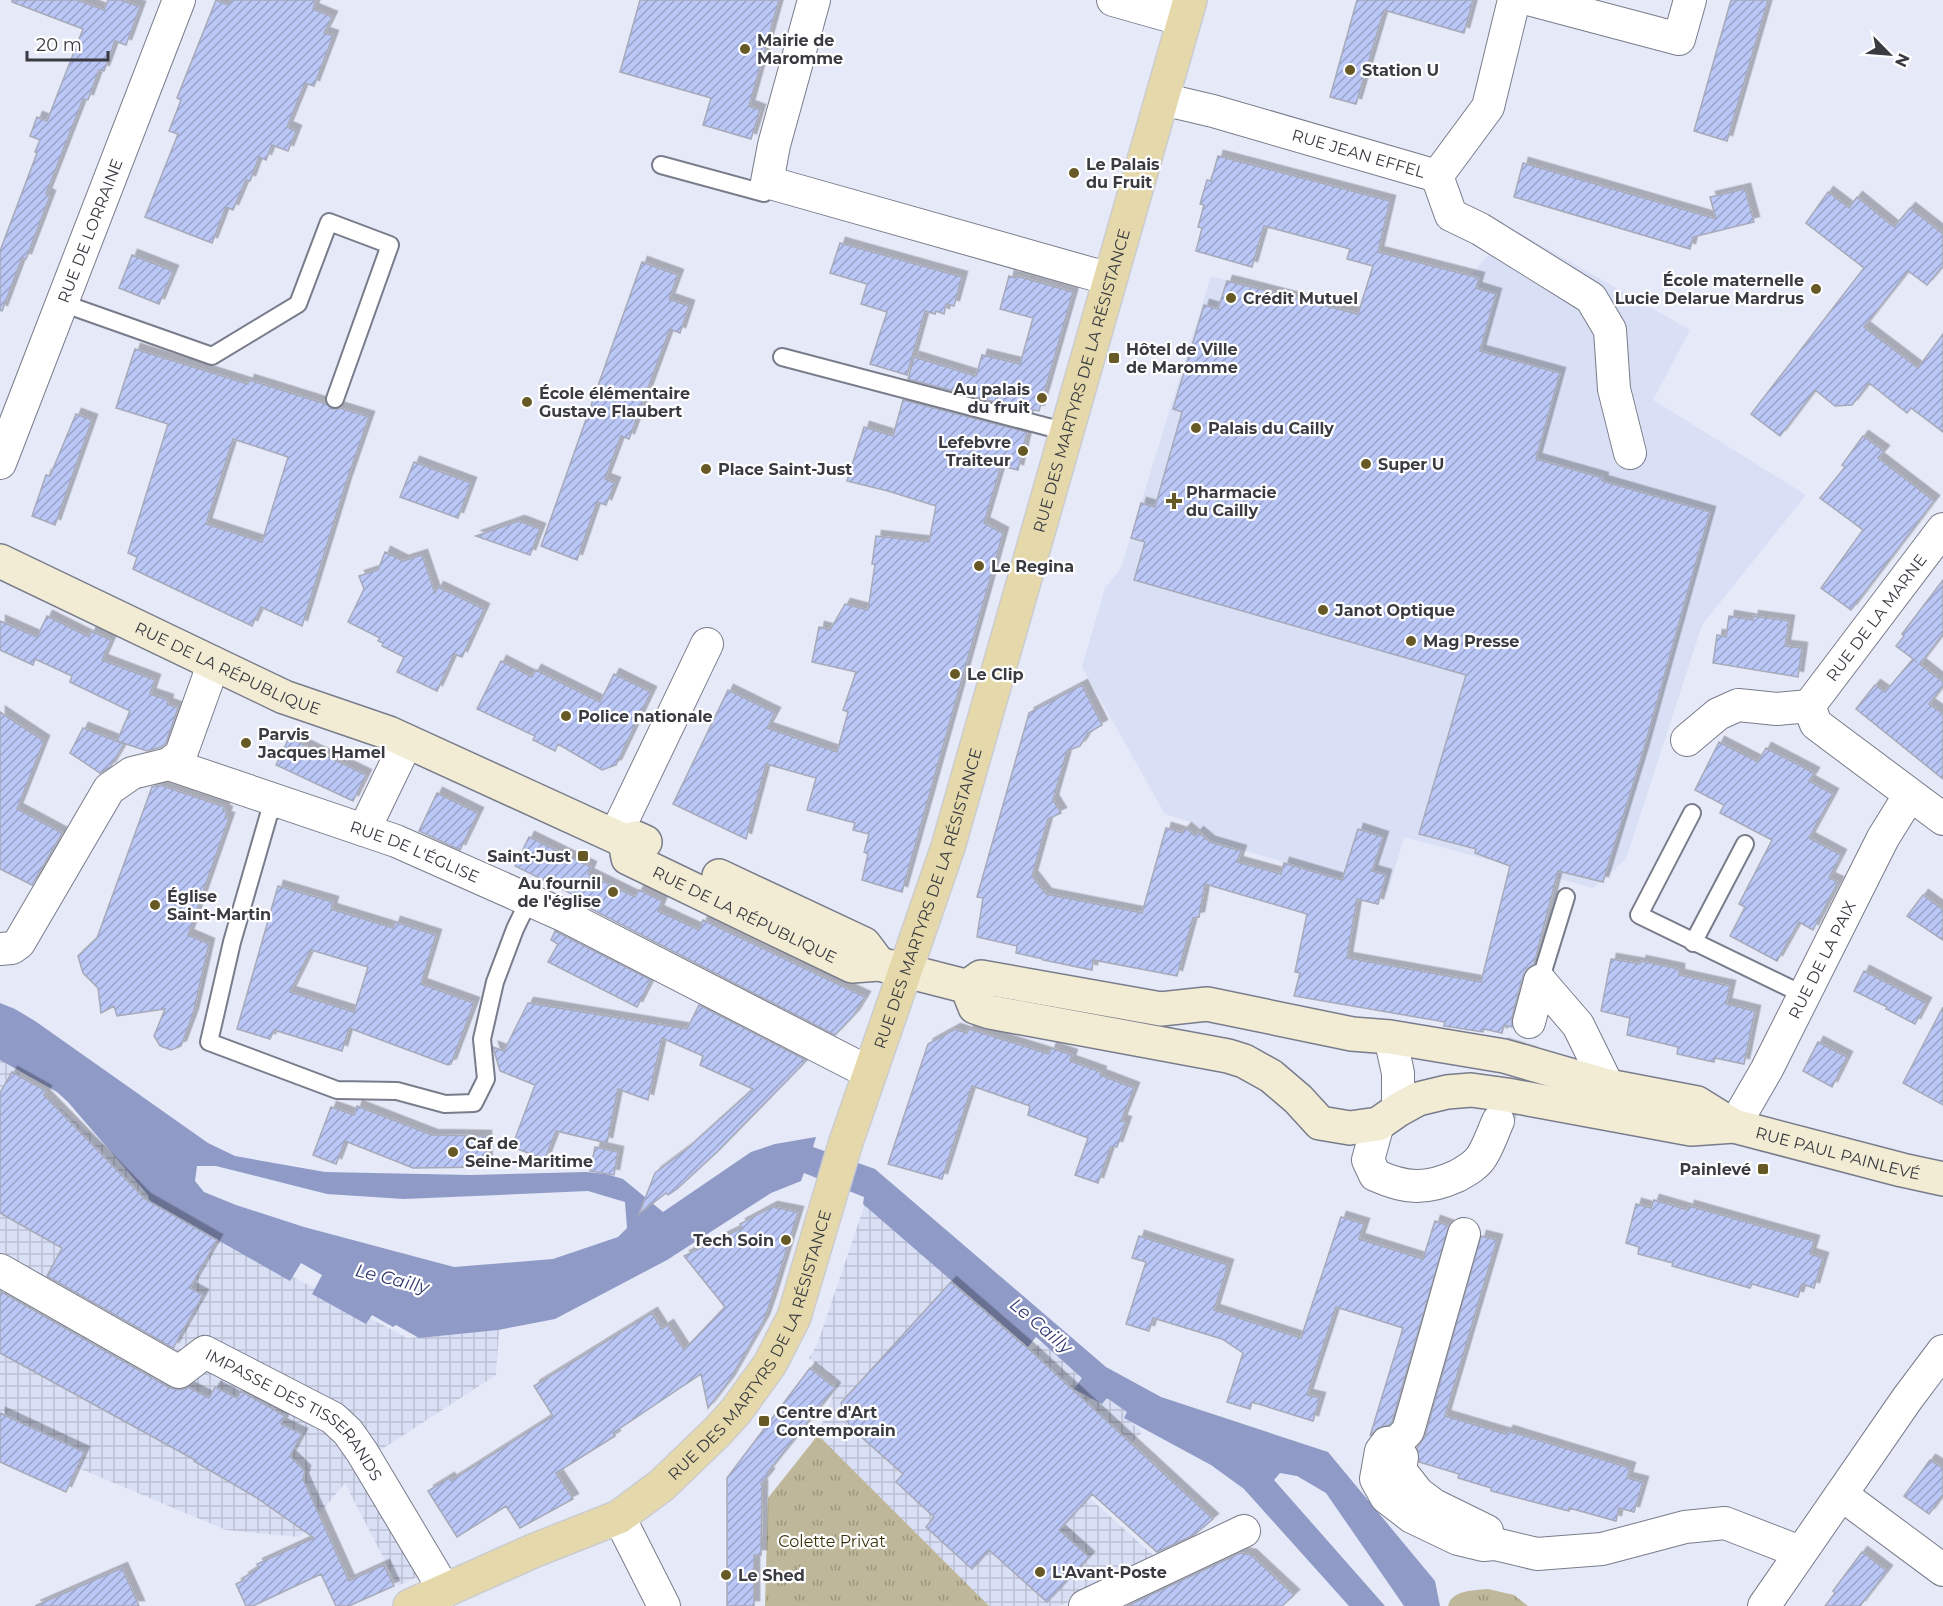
<svg xmlns="http://www.w3.org/2000/svg" width="1943" height="1606" font-family="Montserrat,sans-serif">
  <style>
    .built { fill: #d9dff5 }
    .industrial { fill: url(#industrial-grid) }
    .park { fill: url(#park-tufts) }
    .water { fill: #8f9ac7; fill-rule: evenodd }
    .building { fill: url(#building-hatch); stroke: #a7aab8; stroke-width: 1.5; fill-rule: evenodd; filter: url(#shadow) }
    .lines { fill: none; stroke-linecap: round; stroke-linejoin: round }
    .street-tunnel { stroke: #c3c6d3; stroke-width: 32; stroke-dasharray: 32 16; stroke-linecap: butt }
    .lane-casing { stroke: #797c8a; stroke-width: 20 }
    .street-casing { stroke: #797c8a; stroke-width: 34 }
    .secondary-casing { stroke: #797c8a; stroke-width: 36 }
    .primary-casing { stroke: #ccccce; stroke-width: 36 }
    .lane { stroke: #fff; stroke-width: 16 }
    .street { stroke: #fff; stroke-width: 32 }
    .secondary { stroke: #f2ecd5; stroke-width: 33 }
    .primary { stroke: #e5d9ac; stroke-width: 33 }
    .poi-dot { fill: #665925; stroke: #fff; stroke-width: 2 }
    .labels { text-anchor: middle; dominant-baseline: central; stroke-width: 4.5; stroke-linejoin: round; paint-order: stroke }
    .poi-label { font-size: 16px; font-weight: bold; fill: #393b41; stroke: #fff; text-anchor: start }
    .street-label { font-size: 16px; fill: #393b41; stroke: #fff }
    .park-label { font-size: 16px; fill: #3b3108; stroke: #fff }
    .water-label { font-size: 18px; font-style: italic; fill: #303871; stroke: #fff }
  </style>
  <defs>
    <pattern id="industrial-grid" width="8" height="8" patternUnits="userSpaceOnUse" patternTransform="scale(1.5)"><rect width="8" height="8" fill="#d9dff5"/><path d="M0 4h8M4 0v8" fill="none" stroke="#bbc0d3"/></pattern>
    <pattern id="park-tufts" width="24" height="20" patternUnits="userSpaceOnUse" patternTransform="scale(1.5)"><rect width="24" height="20" fill="#bfb799"/><path d="M3 7l-1-3M5 7V3M7 7l1-3M15 17l-1-3M17 17v-4M19 17l1-3" fill="none" stroke="#9c967e"/></pattern>
    <pattern id="building-hatch" width="6" height="6" patternUnits="userSpaceOnUse" patternTransform="scale(1.5)"><rect width="6" height="6" fill="#bbc7f6"/><path d="M-1 1l2-2M0 6l6-6M5 7l2-2" fill="none" stroke="#99a3c9"/></pattern>
    <filter id="shadow"><feDropShadow dx="5.5" dy="-5.5" stdDeviation="0" flood-color="#0004"/></filter>
  </defs>
  <rect width="100%" height="100%" fill="#e5e9f8"/>
  <path class="built" d="M1518,232L1690,330L1653,400L1806,495L1702,625L1626,859L1593,888L1404,837L1388,892L1211,841L1194,823L1165,814L1082,667L1105,588L1121,568L1211,276L1358,314L1377,252L1470,276L1490,253L1505,260Z"/>
  <path class="industrial" d="M0,1058L204,1229L407,1338L499,1330L496,1375L379,1451L447,1563L398,1586L345,1483L300,1537L226,1530L0,1435Z
    M865,1204L1032,1350L1042,1342L1127,1412L1126,1418L1142,1432L1085,1494L1163,1564L1059,1606H989L818,1435L838,1381L809,1358L817,1345Z"/>
  <path class="park" d="M818,1435L989,1606H765L768,1498Z
    M1488,1589L1514,1595L1528,1606H1448C1453,1589 1473,1591 1488,1589Z"/>
  <path class="water" d="M0,1003L15,1009L35,1021L208,1143L235,1156L325,1172L471,1175L586,1172L606,1174L623,1179L663,1212L751,1152L775,1144L816,1137L813,1147L875,1169L1106,1367L1161,1397L1328,1452L1435,1581L1440,1606H1404L1326,1493L1297,1476L1280,1473L1274,1480L1385,1606H1349L1244,1489L1211,1465L1124,1418L1127,1412L1107,1398L1102,1404L1074,1389L1082,1378L1036,1337L1028,1347L863,1204L864,1197L804,1173L801,1181L771,1193L667,1260L555,1319L498,1330L419,1338L396,1325L393,1327L372,1315L366,1324L312,1294L322,1275L301,1263L290,1281L149,1201L148,1195L68,1102L57,1092L0,1060ZM197,1166H216L327,1194L404,1199L588,1191L625,1202L627,1228L618,1237L553,1259L454,1267L304,1227L236,1205L204,1192L195,1181Z"/>
  <path class="building" d="M12,0H77L104,10L108,0H121L140,7L126,45L115,41L104,71L99,70L88,100L83,99L46,194L50,196L26,259L22,258L2,311L0,310V251L37,153L35,152L40,140L30,136L37,117L47,121L83,29L12,2Z
    M216,0L228,5L231,0H316L313,9L332,17L324,33L333,36L314,86L305,83L287,127L296,131L288,151L272,145L266,160L259,157L250,181L246,180L233,210L226,207L212,243L145,217L178,134L169,131L181,100L177,98Z
    M640,0H779L749,106L760,110L751,139L703,125L711,98L620,72Z
    M1357,0H1473L1464,33L1384,10L1356,104L1330,97Z
    M1731,0H1768L1727,141L1694,131Z
    M1218,156L1390,201L1378,252L1479,278L1476,288L1496,294L1480,351L1560,373L1536,459L1603,478L1602,481L1710,512L1643,752L1603,882L1558,871L1534,964L1527,969L1523,976L1512,1017V1027L1504,1025L1502,1033L1484,1029L1483,1032L1444,1026L1445,1022L1294,996L1300,973L1295,972L1307,914L1205,884L1199,917L1193,918L1177,976L1093,960L1092,970L1043,960V959L1016,953L1017,946L977,937L983,898L977,897L1029,713L1082,685L1102,725L1088,733L1080,746L1067,751L1053,800L1061,813L1048,819L1032,876L1046,894L1142,913L1166,828L1182,833L1186,828L1195,836L1198,832L1210,842L1241,851L1237,862L1281,874L1284,863L1342,880L1358,829L1383,837L1372,871L1386,875L1378,904L1357,899L1347,958L1481,982L1510,866L1475,853L1476,849L1419,834L1466,675L1134,580L1145,542L1131,538L1141,503L1155,507L1182,412L1173,409L1204,305L1218,309L1227,281L1358,314L1373,266L1347,259L1350,249L1264,226L1252,267L1196,251L1202,228L1198,227L1204,205L1200,204L1207,180L1211,181Z
    M1523,163L1716,219L1710,197L1745,189L1754,222L1693,237L1690,249L1514,197Z
    M1828,192L1849,208L1857,197L1894,227L1910,208L1943,234V266L1927,285L1908,271L1864,327L1918,368L1943,334V432L1911,408L1907,413L1869,383L1852,405L1835,406L1815,390L1780,436L1751,414L1864,268L1806,223Z
    M840,243L962,277L954,306L946,304L944,314L936,311L935,314L925,311L907,375L870,364L887,312L861,304L867,284L830,273Z
    M132,255L173,271L159,304L119,288Z
    M642,262L678,275L669,299L689,306L680,333L670,329L629,439L621,436L605,479L615,483L606,505L597,502L577,560L541,546Z
    M1009,276L1015,278L1016,276L1073,292L1039,411L1033,410V412L908,379L914,357L976,376L982,355L1020,364L1033,318L1000,309Z
    M135,349L248,384L249,380L326,404L332,409L340,408L369,417L346,483L302,626L261,607L252,626L133,569L137,557L128,553L168,424L116,408ZM233,439L288,457L262,542L206,524Z
    M903,400L1027,432L1018,470L1001,466L984,523L1003,533L902,892L862,880L868,854L864,852L869,834L853,830L855,823L807,810L816,778L766,764L746,839L673,804L728,690L775,713L767,728L837,752L848,712L843,710L856,672L812,662L819,627L830,630L845,604L868,610L875,564H872L876,536L929,542L936,506L888,491L847,481L864,427L893,436Z
    M76,414L92,420L55,525L32,516L46,475L50,476Z
    M1863,436L1884,451L1878,458L1934,501L1851,610L1821,588L1863,530L1820,498L1845,467L1842,465Z
    M414,462L471,483L458,518L400,497Z
    M519,521L540,529L530,555L476,536Z
    M385,552L403,561L422,555L435,593L438,587L484,609L462,657L454,654L437,691L397,672L404,657L382,646L383,643L378,641L380,638L348,622L364,589L359,576L378,570Z
    M1943,580V634L1920,664L1943,682V686L1929,704L1943,714V779L1856,709L1875,685L1885,692L1913,659L1917,662L1896,646L1904,636L1902,634Z
    M47,616L89,637L91,631L111,640L102,660L155,680L150,694L168,700L167,704L178,708L166,743L161,747L147,751L117,741L130,711L70,682L72,676L35,659L33,665L0,650V621L37,637Z
    M1729,616L1753,620V616L1789,621L1785,646L1802,648L1798,677L1713,663L1717,635L1726,637Z
    M501,661L532,677L536,670L600,702L614,674L651,692L616,765L602,770L558,744L555,751L533,740L535,736L477,709Z
    M0,712L44,741L17,809L62,833L32,885L0,869Z
    M83,728L124,744L110,767L100,773L70,753Z
    M289,738L366,775L353,801L276,765Z
    M1719,742L1758,762L1766,748L1814,773L1809,781L1833,794L1809,838L1841,855L1829,878L1838,882L1813,930L1799,922L1777,961L1730,936L1745,907L1739,904L1772,840L1720,813L1724,805L1695,790Z
    M160,785L225,807L223,810L227,812L225,817L229,818L188,935L209,944L193,1014L181,1046L171,1050L160,1046L154,1036L165,1009L117,1016L114,1006L101,1013L98,988L83,973L78,956L97,938L152,787Z
    M437,793L478,813L460,850L419,831Z
    M529,837L591,867L588,874L635,897L639,890L662,901L658,911L699,930L703,920L865,997L854,1015L835,1035L572,899L574,895L515,866Z
    M278,886L333,902L331,909L393,928L395,922L436,935L421,984L474,1003L451,1064L448,1065L349,1028L342,1051L274,1030L270,1039L237,1029ZM311,950L368,967L354,1012L290,992Z
    M1923,895L1943,910V940L1907,916Z
    M555,931L651,980L637,1007L548,962L558,944L551,940Z
    M1611,959L1640,964L1641,961L1679,969V975L1730,986L1726,1004L1755,1011L1744,1064L1715,1058L1714,1062L1677,1054L1678,1047L1627,1035L1630,1018L1601,1011Z
    M1864,971L1926,1003L1915,1024L1886,1009L1887,1007L1854,991Z
    M528,1003L687,1029L699,1005L804,1059L803,1064L717,1152L677,1189L668,1195L666,1193L639,1214L655,1173L688,1148L753,1089L700,1065L703,1056L662,1038L648,1100L618,1089L607,1143L556,1131L545,1159L512,1147L535,1085L500,1071L493,1047L504,1051Z
    M1943,1007V1105L1903,1083Z
    M955,1029L967,1033L969,1029L1049,1054L1051,1048L1072,1055L1070,1061L1101,1072L1100,1075L1134,1088L1121,1121L1126,1122L1117,1147L1111,1146L1098,1183L1075,1175L1088,1138L1028,1115L1030,1106L972,1086L942,1179L888,1164L928,1044Z
    M1818,1042L1847,1057L1832,1087L1803,1071Z
    M12,1072L46,1091L44,1095L145,1199L217,1240L190,1288L203,1295L173,1348L47,1276L62,1248L0,1213V1093Z
    M357,1106L432,1135L486,1136L487,1167L413,1168L345,1141L336,1164L313,1155L331,1107L354,1115Z
    M595,1147L618,1152L614,1175L590,1171Z
    M1654,1200L1688,1210L1689,1206L1814,1241L1810,1254L1823,1258L1814,1288L1802,1284L1798,1297L1752,1284L1750,1288L1672,1266L1673,1263L1638,1254L1639,1247L1626,1243L1636,1204L1651,1208Z
    M772,1207L798,1212L771,1300L764,1320L729,1381L708,1408L701,1374L613,1433L615,1436L556,1473L573,1499L520,1528L506,1506L457,1537L428,1491L449,1478L451,1481L553,1416L534,1386L652,1313L662,1329L668,1325L684,1350L725,1307L684,1256L742,1228L740,1224Z
    M1341,1217L1364,1224L1359,1239L1423,1259L1435,1221L1449,1226L1392,1422L1389,1425L1378,1428L1370,1436L1403,1328L1336,1307L1307,1395L1320,1398L1313,1421L1252,1402L1250,1409L1227,1402L1243,1353L1222,1339L1153,1318L1149,1331L1126,1324L1146,1262L1132,1258L1139,1236L1228,1265L1214,1310L1301,1338Z
    M1481,1236L1497,1240L1445,1416L1506,1434L1508,1431L1630,1468L1627,1478L1643,1482L1634,1512L1619,1508L1616,1521L1569,1508V1511L1491,1491V1488L1458,1478L1459,1474L1419,1462L1417,1448L1425,1436Z
    M951,1282L1032,1352L1213,1519L1194,1535L1157,1552L1092,1494L1059,1530L1089,1557L1047,1602L989,1550L972,1569L926,1527L934,1517L896,1482L903,1474L850,1427L841,1403Z
    M0,1291L170,1388L180,1390L188,1387L209,1398L215,1387L237,1398L241,1391L285,1416L281,1424L302,1434L290,1456L305,1471L303,1479L349,1581L384,1565L394,1586L349,1606H336L321,1574L253,1606H246L236,1584L244,1580L243,1578L259,1568L257,1564L314,1538L257,1498L194,1461L195,1460L0,1353Z
    M810,1368L835,1388L767,1473L769,1474L761,1484L762,1486L761,1555H754V1606H727V1478Z
    M0,1413L84,1452L66,1492L0,1462Z
    M1930,1460L1943,1468V1495L1929,1514L1904,1496Z
    M1862,1552L1887,1571L1860,1606H1825L1835,1593L1833,1591Z
    M1240,1553L1251,1555L1294,1595L1282,1606H1127Z
    M122,1568L139,1606H35Z"/>
  <g class="lines">
    <path class="street-tunnel" d="M1499,1118L1529,1022"/>
    <defs>
      <path id="lane" d="M661,165L764,193
        M62,303L212,356L298,304L329,222L390,245L335,399
        M782,357L1067,432
        M282,804L269,814L232,942L209,1042L337,1090L397,1091L445,1104L474,1103L486,1079L482,1039L495,982L515,929L529,900
        M1692,813L1639,915L1804,995
        M1693,943L1745,844
        M1540,981L1566,897"/>
      <g id="street">
        <path d="M814,0L774,145L767,182L1110,279"/>
        <path d="M1113,0L1184,20"/>
        <path d="M1532,0L1679,39L1690,0"/>
        <path id="s1" d="M1162,99L1213,111L1437,176L1488,107L1514,0"/>
        <path d="M1437,176L1451,215L1480,229L1591,298L1610,330L1614,389L1630,453"/>
        <path id="s2" d="M0,463L179,0"/>
        <path id="s3" d="M1809,706L1943,529"/>
        <path d="M1809,706L1816,724L1943,819"/>
        <path d="M1687,740L1718,714L1738,705L1777,709L1809,706"/>
        <path d="M169,764L181,754L208,679L212,662"/>
        <path d="M364,830L407,741"/>
        <path d="M615,836L707,644"/>
        <path id="s4" d="M0,949L12,948L19,943L109,789L132,773L169,764L396,841L565,916L870,1073"/>
        <path d="M1540,981L1578,1025L1608,1086"/>
        <path d="M1529,1022L1540,981"/>
        <path d="M1390,1037L1398,1073V1110"/>
        <path d="M1378,1124L1368,1160L1375,1175C1406,1189 1426,1190 1457,1176C1466,1171 1477,1165 1482,1156C1489,1145 1493,1132 1498,1121"/>
        <path id="s5" d="M1734,1126L1767,1069L1883,838L1909,796"/>
        <path d="M1464,1234L1408,1431L1397,1442L1387,1443L1381,1451L1376,1479L1386,1497L1412,1517L1458,1539L1483,1545L1495,1544L1537,1554L1602,1549L1685,1527L1725,1523L1800,1552"/>
        <path id="s6" d="M0,1270L179,1372L205,1352L333,1418L348,1432L362,1452L445,1591"/>
        <path d="M1402,1457L1400,1470L1418,1493L1434,1505L1487,1531"/>
        <path d="M1842,1495L1943,1570"/>
        <path d="M619,1517L664,1606"/>
        <path d="M1085,1606L1244,1531"/>
        <path d="M1764,1606L1907,1399L1943,1351"/>
      </g>
      <g id="secondary">
        <path id="s7" d="M0,561L284,697L389,733L625,841L636,838L645,842"/>
        <path id="s8" d="M625,841L628,858L852,966L879,964L965,986L967,987L975,1007L990,1012L1228,1056L1244,1061L1271,1076L1298,1099L1320,1123L1350,1128L1378,1124L1398,1110L1418,1099L1447,1092L1471,1090L1507,1095L1691,1129L1734,1126"/>
        <path d="M719,876L864,944L879,964"/>
        <path id="s9" d="M967,987L981,977L1161,1009L1207,1004L1352,1034L1390,1037L1504,1056L1608,1086L1697,1103L1734,1126L1902,1170L1943,1179"/>
      </g>
      <g id="primary">
        <path id="s10" d="M410,1606L533,1551L619,1517L662,1485L718,1431L736,1411L770,1364L794,1317L845,1145L948,847L1190,0"/>
      </g>
    </defs>
    <use href="#lane" class="lane-casing"/>
    <use href="#street" class="street-casing"/>
    <use href="#secondary" class="secondary-casing"/>
    <use href="#primary" class="primary-casing"/>
    <use href="#lane" class="lane"/>
    <use href="#street" class="street"/>
    <use href="#secondary" class="secondary"/>
    <use href="#primary" class="primary"/>
  </g>
  <g class="poi-dot">
    <circle cx="745" cy="49" r="6"/>
    <circle cx="1350" cy="70" r="6"/>
    <circle cx="1074" cy="173" r="6"/>
    <circle cx="1816" cy="289" r="6"/>
    <circle cx="1231" cy="298" r="6"/>
    <rect x="1108" y="352" width="12" height="12" rx="3"/>
    <circle cx="1042" cy="398" r="6"/>
    <circle cx="527" cy="402" r="6"/>
    <circle cx="1196" cy="428" r="6"/>
    <circle cx="1023" cy="451" r="6"/>
    <circle cx="1366" cy="464" r="6"/>
    <circle cx="706" cy="469" r="6"/>
    <path d="M1171 492h6v6h6v6h-6v6h-6v-6h-6v-6h6z"/>
    <circle cx="979" cy="566" r="6"/>
    <circle cx="1323" cy="610" r="6"/>
    <circle cx="1411" cy="641" r="6"/>
    <circle cx="955" cy="674" r="6"/>
    <circle cx="566" cy="716" r="6"/>
    <circle cx="246" cy="743" r="6"/>
    <rect x="577" y="850" width="12" height="12" rx="3"/>
    <circle cx="613" cy="892" r="6"/>
    <circle cx="155" cy="905" r="6"/>
    <circle cx="453" cy="1152" r="6"/>
    <rect x="1757" y="1163" width="12" height="12" rx="3"/>
    <circle cx="786" cy="1240" r="6"/>
    <rect x="758" y="1415" width="12" height="12" rx="3"/>
    <circle cx="1040" cy="1572" r="6"/>
    <circle cx="726" cy="1575" r="6"/>
  </g>
  <g class="labels">
    <g class="poi-label">
      <text x="757" y="40">Mairie de<tspan x="757" dy="18">Maromme</tspan></text>
      <text x="1362" y="70">Station U</text>
      <text x="1086" y="164">Le Palais<tspan x="1086" dy="18">du Fruit</tspan></text>
      <text x="1804" y="280" text-anchor="end">École maternelle<tspan x="1804" dy="18">Lucie Delarue Mardrus</tspan></text>
      <text x="1243" y="298">Crédit Mutuel</text>
      <text x="1126" y="349">Hôtel de Ville<tspan x="1126" dy="18">de Maromme</tspan></text>
      <text x="1030" y="389" text-anchor="end">Au palais<tspan x="1030" dy="18">du fruit</tspan></text>
      <text x="539" y="393">École élémentaire<tspan x="539" dy="18">Gustave Flaubert</tspan></text>
      <text x="1208" y="428">Palais du Cailly</text>
      <text x="1011" y="442" text-anchor="end">Lefebvre<tspan x="1011" dy="18">Traiteur</tspan></text>
      <text x="1378" y="464">Super U</text>
      <text x="718" y="469">Place Saint-Just</text>
      <text x="1186" y="492">Pharmacie<tspan x="1186" dy="18">du Cailly</tspan></text>
      <text x="991" y="566">Le Regina</text>
      <text x="1335" y="610">Janot Optique</text>
      <text x="1423" y="641">Mag Presse</text>
      <text x="967" y="674">Le Clip</text>
      <text x="578" y="716">Police nationale</text>
      <text x="258" y="734">Parvis<tspan x="258" dy="18">Jacques Hamel</tspan></text>
      <text x="571" y="856" text-anchor="end">Saint-Just</text>
      <text x="601" y="883" text-anchor="end">Au fournil<tspan x="601" dy="18">de l'église</tspan></text>
      <text x="167" y="896">Église<tspan x="167" dy="18">Saint-Martin</tspan></text>
      <text x="465" y="1143">Caf de<tspan x="465" dy="18">Seine-Maritime</tspan></text>
      <text x="1751" y="1169" text-anchor="end">Painlevé</text>
      <text x="774" y="1240" text-anchor="end">Tech Soin</text>
      <text x="776" y="1412">Centre d'Art<tspan x="776" dy="18">Contemporain</tspan></text>
      <text x="1052" y="1572">L'Avant-Poste</text>
      <text x="738" y="1575">Le Shed</text>
    </g>
    <g class="street-label">
      <text stroke="none"><textPath href="#s1" startOffset="204">RUE JEAN EFFEL</textPath></text>
      <text stroke="none"><textPath href="#s2" startOffset="249">RUE DE LORRAINE</textPath></text>
      <text stroke="none"><textPath href="#s10" startOffset="1476">RUE DES MARTYRS DE LA RÉSISTANCE</textPath></text>
      <text stroke="none"><textPath href="#s3" startOffset="111">RUE DE LA MARNE</textPath></text>
      <text stroke="none"><textPath href="#s7" startOffset="252">RUE DE LA RÉPUBLIQUE</textPath></text>
      <text stroke="none"><textPath href="#s4" startOffset="526">RUE DE L'ÉGLISE</textPath></text>
      <text stroke="none"><textPath href="#s10" startOffset="936">RUE DES MARTYRS DE LA RÉSISTANCE</textPath></text>
      <text stroke="none"><textPath href="#s8" startOffset="147">RUE DE LA RÉPUBLIQUE</textPath></text>
      <text stroke="none"><textPath href="#s5" startOffset="188">RUE DE LA PAIX</textPath></text>
      <text stroke="none"><textPath href="#s9" startOffset="898">RUE PAUL PAINLEVÉ</textPath></text>
      <text stroke="none"><textPath href="#s10" startOffset="450">RUE DES MARTYRS DE LA RÉSISTANCE</textPath></text>
      <text stroke="none"><textPath href="#s6" startOffset="350">IMPASSE DES TISSERANDS</textPath></text>
    </g>
    <g class="park-label">
      <text x="832" y="1541">Colette Privat</text>
    </g>
    <g class="water-label">
      <text transform="translate(392 1279) rotate(14)">Le Cailly</text>
      <text transform="translate(1041 1326) rotate(40)">Le Cailly</text>
    </g>
  </g>
  <g transform="translate(1889 54) rotate(115)" stroke="#ffffff" stroke-width="4.5" paint-order="stroke">
  <path d="M0-4.5L10 22L0 15L-10 22Z" fill="#393b41"/>
  <text y="-9" font-size="16" font-weight="bold" text-anchor="middle" fill="#393b41">N</text>
  </g>
  <path d="M27 51v9h81v-9" fill="none" stroke="#393b41" stroke-width="3"/>
  <text x="36" y="51" font-size="18" fill="#393b41" stroke="#ffffff" stroke-width="4.5" paint-order="stroke">20 m</text>
</svg>
